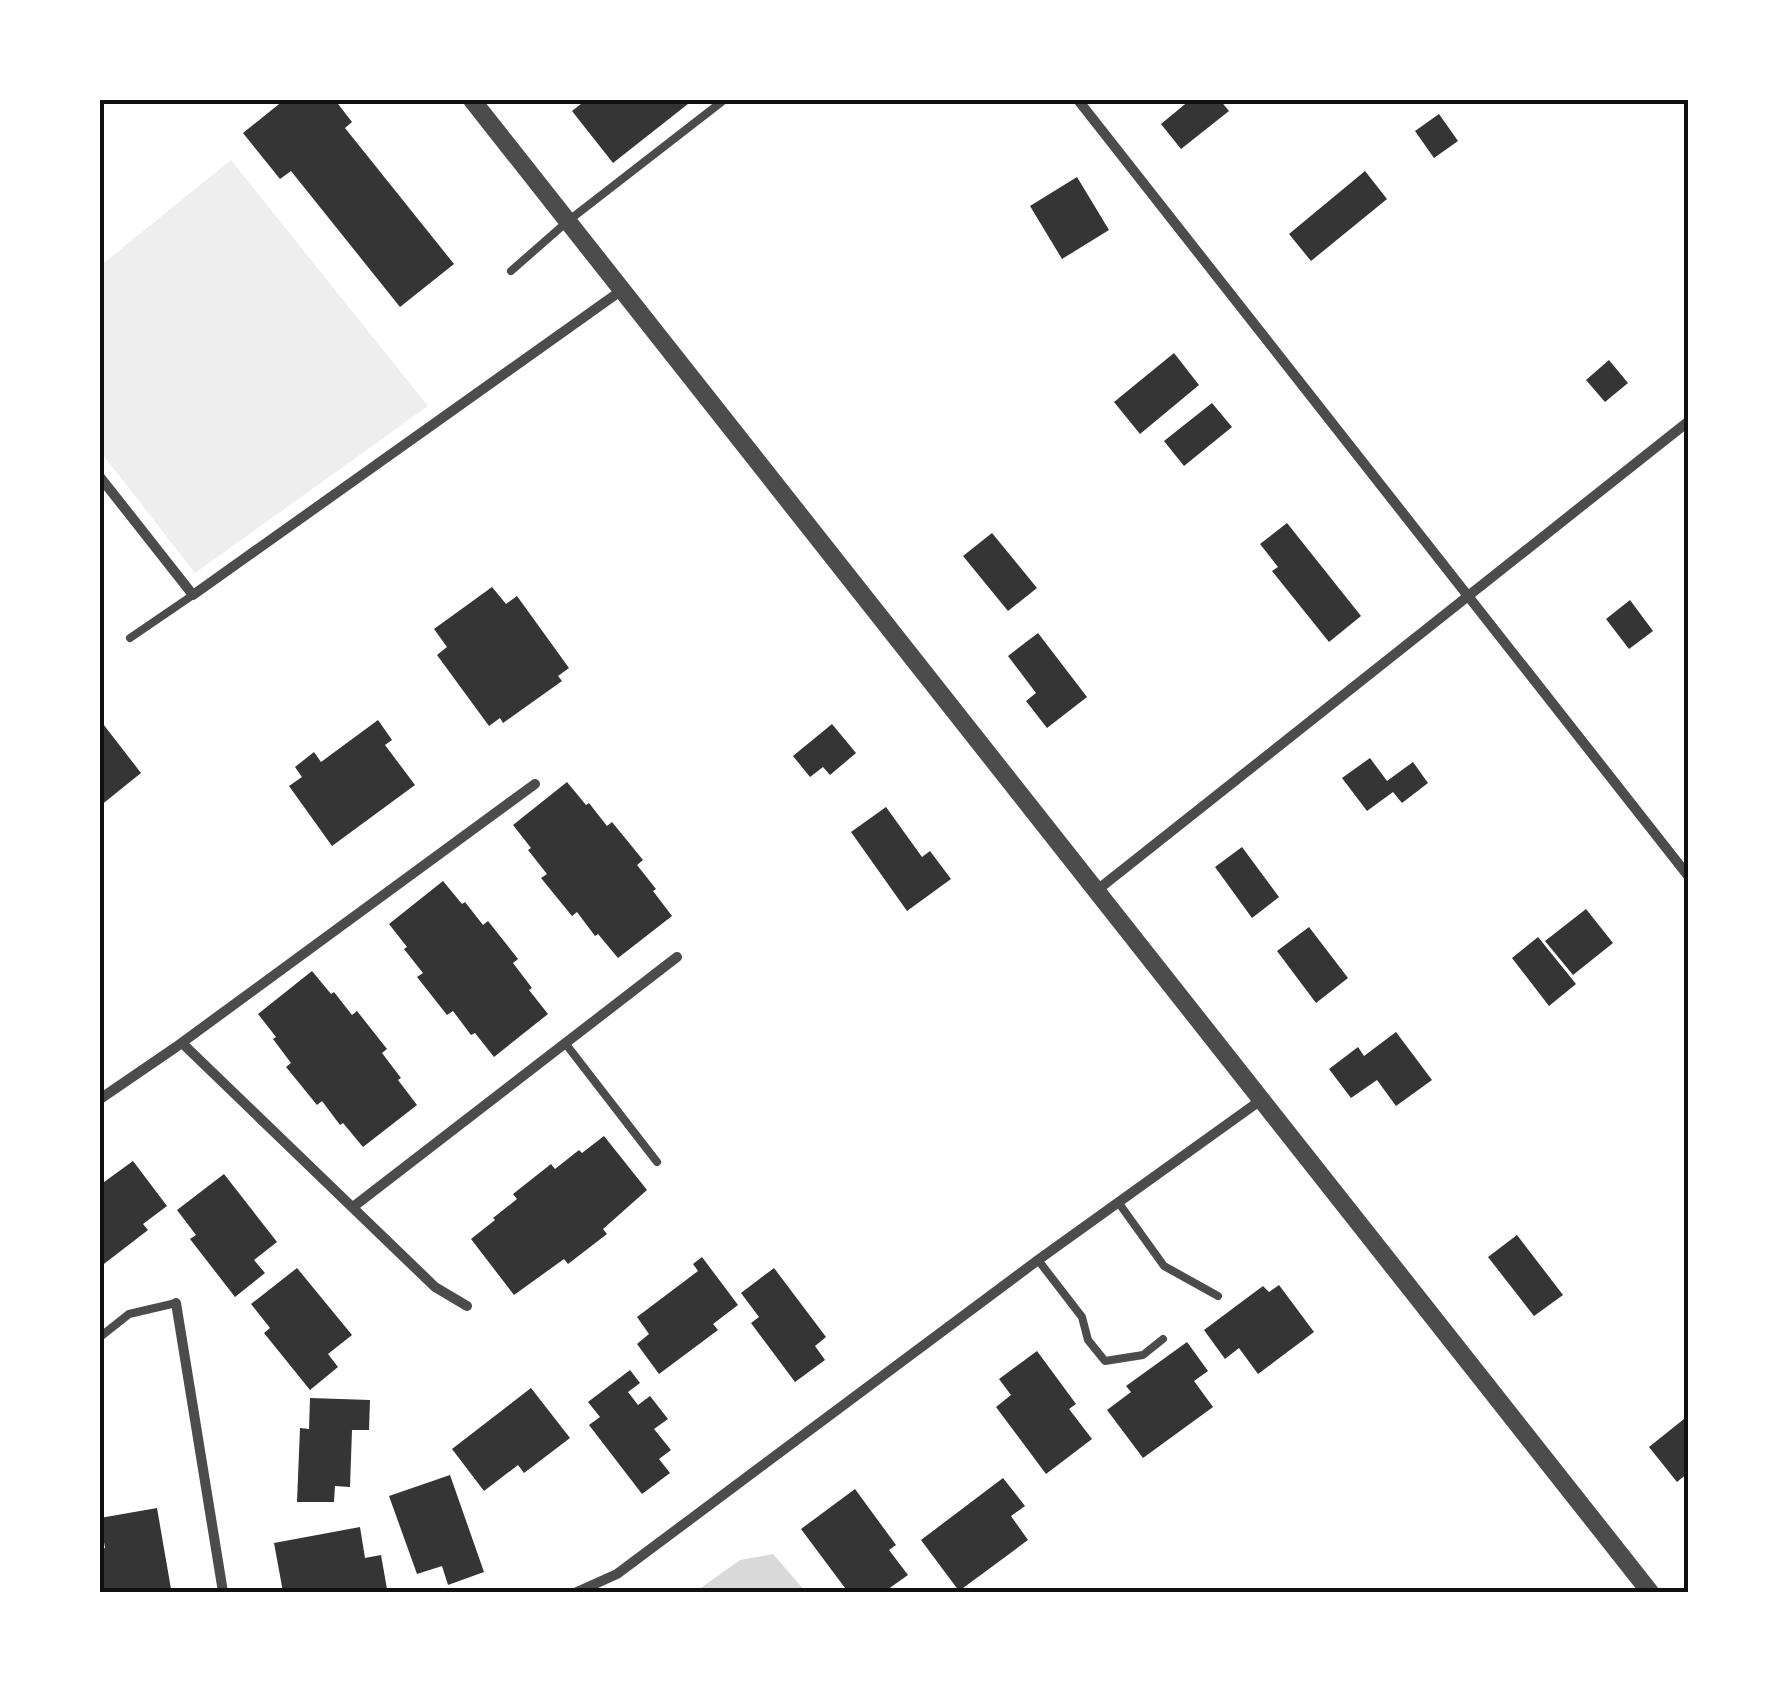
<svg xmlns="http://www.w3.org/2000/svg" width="1789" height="1692" font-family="'Varela Round',sans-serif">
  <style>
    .green { fill: #eee }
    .water { fill: #d9d9d9 }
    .building { fill: #353535 }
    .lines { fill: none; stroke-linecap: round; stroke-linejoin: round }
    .service { stroke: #4c4c4c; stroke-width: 8 }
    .minor { stroke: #4c4c4c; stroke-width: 10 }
    .tertiary { stroke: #4c4c4c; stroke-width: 18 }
    .neatline { fill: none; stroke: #111; stroke-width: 4 }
  </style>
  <rect width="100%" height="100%" fill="#fff"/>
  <path class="green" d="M231,160L428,406L195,573L100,451V266Z"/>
  <path class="water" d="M773,1554L806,1592H695L740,1560Z"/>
  <path class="building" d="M284,100H335L352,122L345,128L454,264L400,307L291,171L280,179L243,133Z
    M586,100H693L613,163L572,111Z
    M1190,100H1220L1229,111L1181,149L1161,124Z
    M1439,114L1458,141L1434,158L1415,131Z
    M1365,171L1387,199L1311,261L1289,234Z
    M1077,177L1109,230L1062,259L1030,206Z
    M1174,353L1199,385L1140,434L1114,402Z
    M1609,360L1628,383L1605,402L1586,380Z
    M1212,403L1232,427L1184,466L1164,441Z
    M1287,523L1361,616L1329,642L1272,571L1278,567L1260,544Z
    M992,533L1037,588L1008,611L963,556Z
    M492,587L506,604L517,596L569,668L558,676L562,681L503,723L500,718L489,726L437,655L447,647L434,629Z
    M1630,600L1653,631L1629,649L1606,619Z
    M1038,633L1087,697L1047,728L1026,701L1036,693L1008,656Z
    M100,720L141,773L100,806Z
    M378,720L392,740L385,745L415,785L332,846L289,786L302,777L295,767L314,752L321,762Z
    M832,724L856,753L830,775L823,767L810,777L793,756Z
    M1370,758L1387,781L1413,762L1428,783L1402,803L1393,792L1367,811L1342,778Z
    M567,782L586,805L589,803L607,826L612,822L643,860L637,865L656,889L653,891L672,916L618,958L598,934L595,936L577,912L572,916L541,878L547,874L528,850L531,848L513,825Z
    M886,807L922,857L930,851L951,879L907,911L851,832Z
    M1242,847L1279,897L1252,918L1215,867Z
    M443,881L462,904L465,902L483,925L488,921L518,959L513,963L532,988L529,990L548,1014L494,1057L475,1033L471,1035L453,1011L447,1015L417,977L423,973L404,949L407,947L389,924Z
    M1586,909L1613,943L1573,975L1545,941Z
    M1309,927L1348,978L1316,1003L1277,951Z
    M1538,937L1576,984L1549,1006L1512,958Z
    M312,971L331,994L334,992L352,1015L357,1011L387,1049L382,1053L401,1078L398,1080L417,1105L363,1147L343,1123L340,1125L322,1101L317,1105L286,1067L291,1063L273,1039L276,1037L258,1014Z
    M1396,1032L1432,1080L1396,1106L1377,1080L1351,1098L1329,1069L1358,1047L1364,1056Z
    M604,1136L647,1190L603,1229L607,1234L568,1264L564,1259L514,1295L471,1239L495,1220L493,1218L517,1199L513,1194L551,1164L555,1169L579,1150L582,1153Z
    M133,1161L167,1206L143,1224L148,1230L100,1267V1185Z
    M224,1174L277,1242L254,1260L265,1273L235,1297L190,1239L196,1235L177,1210Z
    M1517,1235L1563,1295L1534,1316L1488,1257Z
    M702,1257L738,1305L713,1324L718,1330L659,1374L637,1344L649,1334L637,1317L698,1271L693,1264Z
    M297,1268L352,1335L328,1354L338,1367L310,1390L264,1333L270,1328L251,1304Z
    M774,1268L826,1337L815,1346L825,1360L795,1382L751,1323L759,1317L741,1293Z
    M1279,1285L1314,1332L1258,1374L1239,1348L1225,1359L1204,1330L1263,1286L1269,1292Z
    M1187,1342L1208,1371L1194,1381L1213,1407L1143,1458L1107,1410L1131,1392L1126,1386Z
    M1037,1351L1076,1404L1069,1409L1092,1439L1046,1474L996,1407L1011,1395L999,1379Z
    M630,1370L640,1383L628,1392L638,1405L650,1396L668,1419L654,1429L671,1450L659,1459L670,1473L642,1494L589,1425L600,1417L588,1402Z
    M531,1388L570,1438L524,1473L518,1465L484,1491L452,1449Z
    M310,1398L370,1400L369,1430H352L350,1487L335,1486L334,1502H297L300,1428L309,1429Z
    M1689,1415V1472L1677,1482L1649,1447Z
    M450,1475L484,1572L448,1585L442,1566L417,1574L389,1496Z
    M1003,1478L1025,1506L1011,1516L1028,1540L959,1591L921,1540Z
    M855,1489L896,1545L889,1550L908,1575L884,1592H848L801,1529Z
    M157,1508L171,1589L156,1592H103L100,1576V1549L105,1548L100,1518Z
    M360,1527L365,1558L381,1555L387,1589L373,1592H283L274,1543Z"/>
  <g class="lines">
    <path class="service" d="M511,271L568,221L724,100
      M130,638L193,595
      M565,1043L657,1162
      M1118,1202L1164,1266L1218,1296
      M1038,1260L1082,1317L1088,1340L1105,1361L1143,1355L1163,1339
      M100,1337L129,1314L176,1303"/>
    <path class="minor" d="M1078,100L1689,877
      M100,477L193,595L622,290
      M1096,891L1689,421
      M182,1043L435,1287L467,1306
      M100,1099L176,1047L535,784
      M353,1207L677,957
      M176,1303L223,1592
      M577,1592L617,1574L1038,1260L1261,1100"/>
    <path class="tertiary" d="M472,100L1650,1592"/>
  </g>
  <rect width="1789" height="1692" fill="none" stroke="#ffffff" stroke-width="205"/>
  <rect x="102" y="102" width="1584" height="1488" class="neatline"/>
</svg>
